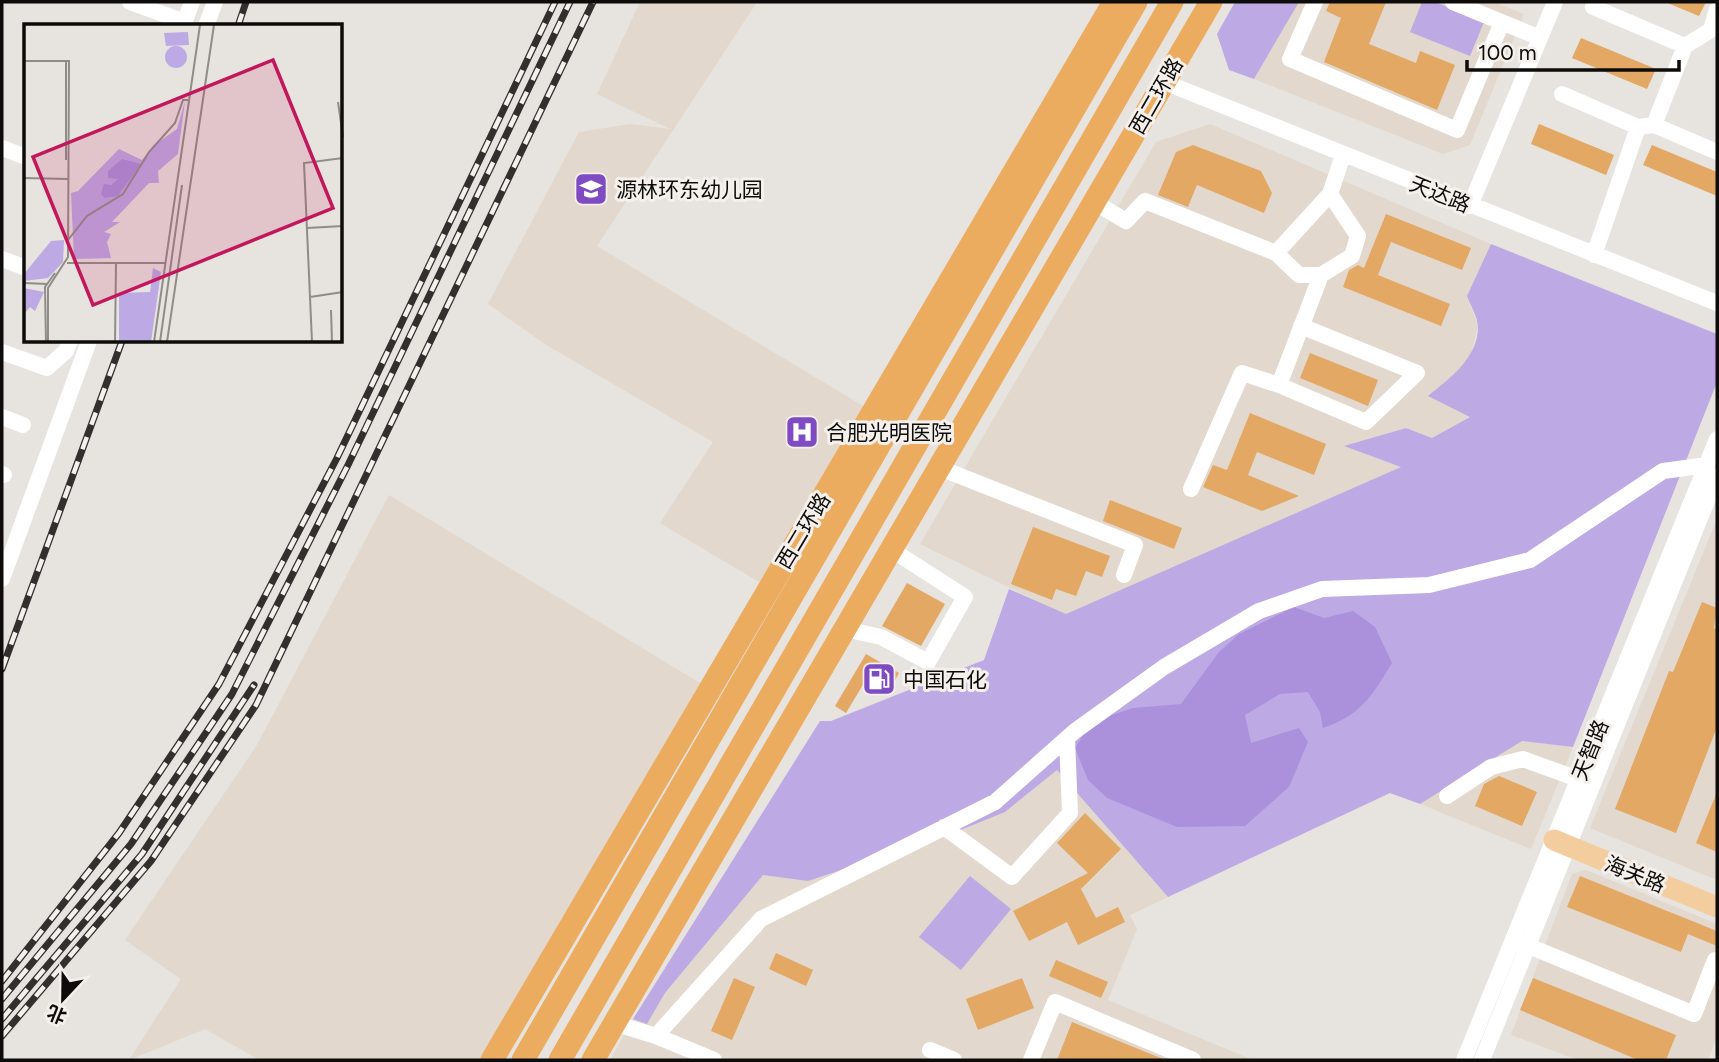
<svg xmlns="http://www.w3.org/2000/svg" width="1719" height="1062" font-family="Figtree,'Noto Sans SC',sans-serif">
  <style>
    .built { fill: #e2d8cd }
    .green { fill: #bda9e4 }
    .water { fill: #ab91dc }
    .building { fill: #e2a864 }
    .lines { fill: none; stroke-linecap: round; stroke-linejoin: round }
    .minor { stroke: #fff; stroke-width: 16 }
    .major { stroke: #f4cd9f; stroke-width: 21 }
    .highway { stroke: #ecac5f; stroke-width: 23 }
    .rail-casing { stroke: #32302e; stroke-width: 7 }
    .rail { stroke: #f5f0eb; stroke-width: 4.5; stroke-dasharray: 13; stroke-linecap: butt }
    .labels { text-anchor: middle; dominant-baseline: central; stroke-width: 6; stroke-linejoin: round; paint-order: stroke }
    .street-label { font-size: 21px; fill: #0d0c0a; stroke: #f5f0eb }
    .poi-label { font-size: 21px; fill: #0d0c0a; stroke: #f5f0eb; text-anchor: start }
    .inset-road { fill: none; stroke: #908d89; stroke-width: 2 }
    .view { fill: #c2185b; fill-opacity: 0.15; stroke: #c2185b; stroke-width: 3.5 }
    .inset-edge { fill: none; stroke: #0d0c0a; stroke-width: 3.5 }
  </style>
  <rect width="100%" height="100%" fill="#e7e3de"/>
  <path class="built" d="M640,2H757L597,246L873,412L769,588L660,523L713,442L548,346L488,304L579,132L631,124L670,129L597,94Z
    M1299,2H1494L1524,14L1470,145L1443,154L1254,79Z
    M1210,124L1491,244L1467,296L1478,326L1471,355L1455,375L1429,396L1471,416L1432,438L1406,428L1345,446L1401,467L1066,615L920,544L1156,142Z
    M389,495L710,689L492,1060H259L205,1029L129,1060L181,979L125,940L257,745Z
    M1717,519V880L1590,828Z
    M1522,741L1573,747L1531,849L1420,804Z
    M1057,770L1168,897L1130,915L1137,929L1108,1000L1253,1060H610L633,1019L647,1024L665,993L763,875L808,881L1005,812Z
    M1586,870L1717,924V1037L1708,1060H1578L1511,1035L1572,874Z"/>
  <path class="green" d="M1235,2H1299L1254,79L1229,70L1217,34Z
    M1422,2H1435L1484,22L1470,56L1410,32Z
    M1491,244L1717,334V382L1573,747L1522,741L1420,804L1390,793L1168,897L1057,770L1005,812L953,833L808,881L763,875L665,993L647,1024L633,1019L820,721H831L984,660L1009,589L1066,614L1401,467L1344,446L1406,428L1432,438L1470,417L1428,396C1450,378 1478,358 1478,327C1478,318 1470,304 1467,296Z
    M970,876L1011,909L961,970L919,937Z"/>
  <path class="water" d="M1294,607L1324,618L1353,611L1375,627L1392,663C1372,696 1361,715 1323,728L1320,712L1308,692L1280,694L1245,715L1251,743L1299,728L1308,742L1289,787L1245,826L1177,827L1107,798L1088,780L1075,748L1091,722L1133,708L1181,704L1219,652L1239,634Z"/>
  <path class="building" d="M1330,2H1386L1369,44L1416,63L1420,51L1455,65L1437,110L1324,62L1341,18L1326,11Z
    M1665,2H1706L1699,16Z
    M1581,38L1656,69L1647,89L1572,58Z
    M1539,124L1614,155L1606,175L1531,144Z
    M1193,145L1261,171L1272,193L1264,213L1197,185L1188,207L1158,195L1176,152Z
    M1652,145L1717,172V196L1643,165Z
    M1386,214L1471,248L1462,270L1391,242L1378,275L1450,304L1441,326L1343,287L1349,270L1358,265L1364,268Z
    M1310,353L1378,380L1368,406L1300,378Z
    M1250,413L1326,444L1314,475L1257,452L1248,475L1299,496L1262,511L1203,487L1213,465L1227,470Z
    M1110,500L1182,528L1174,549L1103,521Z
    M1033,527L1110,556L1102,577L1086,571L1076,596L1056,589L1052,600L1011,584Z
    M907,583L945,604L921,646L882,626Z
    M1702,602L1717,608L1714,628L1717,630V727L1676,833L1615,809L1669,671L1673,672Z
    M866,654L899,673L889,691L867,678L846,713L835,706Z
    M1499,776L1537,792L1522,826L1475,806L1484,784Z
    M1717,792V852L1696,843Z
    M1085,813L1121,849L1081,889L1096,918L1118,907L1125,922L1078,945L1067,922L1029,941L1013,911L1088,873L1057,843Z
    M1580,876L1717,931V946L1688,934L1681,952L1567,907Z
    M776,953L813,970L806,986L769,969Z
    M1056,960L1108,982L1101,998L1049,976Z
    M734,978L755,987L732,1040L711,1031Z
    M1022,978L1034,1008L978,1030L966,999Z
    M1533,978L1676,1035L1666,1060H1638L1520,1010Z
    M1072,1022L1158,1057L1166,1060H1057Z"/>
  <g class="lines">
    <path class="minor" d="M130,2L185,22
      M1315,2L1290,59L1457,130L1502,22
      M1453,2L1540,38
      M1593,7L1685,46
      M183,26L192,2
      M206,26L215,2
      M1164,82L1717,303
      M1562,94L1638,127
      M1654,125L1717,152
      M2,148L26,157
      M1094,202L1126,221L1145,201L1276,253L1330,194L1343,155
      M1470,206L1555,2
      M1276,253L1299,275H1321
      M1594,255L1638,127L1654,125L1685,46L1711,30L1717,9
      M2,259L26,268
      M2,352L47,368L66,351L70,341
      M1279,385L1366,422L1417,373L1301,326
      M2,417L23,425
      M940,468L1135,545L1124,575
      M2,474L4,475
      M1191,489L1242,373L1279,385L1321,275L1352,256L1358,236L1330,194
      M2,579L89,341
      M845,629L881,637L928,662L965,597L892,550
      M1447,796L1491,767L1523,759L1578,779
      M944,827L1012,877L1070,813L1067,738
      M1519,942L1694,1014L1715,960
      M614,1023L656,1036L761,919L995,802L1075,731L1164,667L1259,611L1322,589L1429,585L1530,560L1663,471L1707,465
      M656,1036L714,1060
      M930,1050L954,1060
      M1031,1060L1055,1002L1193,1060
      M1464,1060L1717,439
      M1482,1060L1717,476"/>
    <path class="major" d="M1554,840L1717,907"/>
    <path class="highway" d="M492,1060L1114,2
      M523,1060L1136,2
      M560,1060L1172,2
      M593,1060L1211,2"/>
    <defs>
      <path id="rail" d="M238,26L246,2
        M2,669L122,341
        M2,981L119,833L219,684L337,458L555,2
        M2,999L131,844L232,694L348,465L570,2
        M2,1019L142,854L254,685
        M2,1036L151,861L256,705L593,2"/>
    </defs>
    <use href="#rail" class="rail-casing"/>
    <use href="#rail" class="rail"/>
  </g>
  <defs>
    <symbol id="school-square" viewBox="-11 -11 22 22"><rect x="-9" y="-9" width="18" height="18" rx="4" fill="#7e4bc3" stroke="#f5f0eb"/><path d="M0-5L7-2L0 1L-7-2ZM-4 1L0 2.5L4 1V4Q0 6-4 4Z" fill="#fff"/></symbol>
    <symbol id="hospital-square" viewBox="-11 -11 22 22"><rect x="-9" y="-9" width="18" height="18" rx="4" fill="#7e4bc3" stroke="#f5f0eb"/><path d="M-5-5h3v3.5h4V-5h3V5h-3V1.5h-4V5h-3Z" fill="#fff"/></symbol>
    <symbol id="fuel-square" viewBox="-11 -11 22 22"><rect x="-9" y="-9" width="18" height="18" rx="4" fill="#7e4bc3" stroke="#f5f0eb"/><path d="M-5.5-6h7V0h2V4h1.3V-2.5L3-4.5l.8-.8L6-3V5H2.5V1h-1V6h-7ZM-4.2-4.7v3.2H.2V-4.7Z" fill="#fff"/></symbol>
  </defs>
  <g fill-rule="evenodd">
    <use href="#school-square" x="572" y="170" width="38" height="38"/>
    <use href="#hospital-square" x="783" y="413" width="38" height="38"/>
    <use href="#fuel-square" x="860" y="660" width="38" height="38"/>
  </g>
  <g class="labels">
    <g class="street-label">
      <text transform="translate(1156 96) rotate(-60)">西二环路</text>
      <text transform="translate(1440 194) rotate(22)">天达路</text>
      <text transform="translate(803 531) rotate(-59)">西二环路</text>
      <text transform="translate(1590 750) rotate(-68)">天智路</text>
      <text transform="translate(1635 874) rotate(22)">海关路</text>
    </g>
    <g class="poi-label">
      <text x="616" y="189">源林环东幼儿园</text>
      <text x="826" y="432">合肥光明医院</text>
      <text x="903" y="679">中国石化</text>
    </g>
  </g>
  <g transform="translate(24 24)">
    <rect width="318" height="318" fill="#e7e3de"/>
    <path d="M164,8L165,21L142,22L140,9ZM141 33a11 11 0 1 1 22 0a11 11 0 1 1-22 0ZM161,77L154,130L134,147L135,159H125L88,198H96L80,208L87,210L83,218L87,234L50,235L47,169L54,167L95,125L118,136L129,122L153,105ZM40,216L39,238L24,254L0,257V250L27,217ZM129,244L137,248L127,318H95V269L126,268ZM0,264L20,268L11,287L6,283L0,290Z" fill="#bda9e4"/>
    <path d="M98,135L117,140L94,172L81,174L77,170L80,160L87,161L94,155L84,154V147Z" fill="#ab91dc"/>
    <path class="inset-road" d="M0,37H45L44,233L24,264V318M42,37V136M314,78L319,113M0,154L44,155M283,204L319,202M44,216L63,192L99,170L125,128L151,99L159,76H164M43,239H141M0,259L23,260M286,273L319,268M307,286L308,318M22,318L21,263L31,249M91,318L92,239M130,318L176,1M136,318L158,161M143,318L190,1M288,318L280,139L319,134"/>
    <path class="view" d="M249,36L309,184L69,281L9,133Z"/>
    <rect width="318" height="318" class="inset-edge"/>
  </g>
  <rect width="1719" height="1062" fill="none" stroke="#0d0c0a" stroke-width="7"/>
  <g transform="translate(63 999) rotate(202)" stroke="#f5f0eb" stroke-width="5" paint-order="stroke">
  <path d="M0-5L12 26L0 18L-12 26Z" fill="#0d0c0a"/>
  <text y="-10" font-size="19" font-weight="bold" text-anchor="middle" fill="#0d0c0a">北</text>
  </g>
  <path d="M1467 60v10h212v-10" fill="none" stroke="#0d0c0a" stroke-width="3.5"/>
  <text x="1478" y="60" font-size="21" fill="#0d0c0a" stroke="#f5f0eb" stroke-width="5" paint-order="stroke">100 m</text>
</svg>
